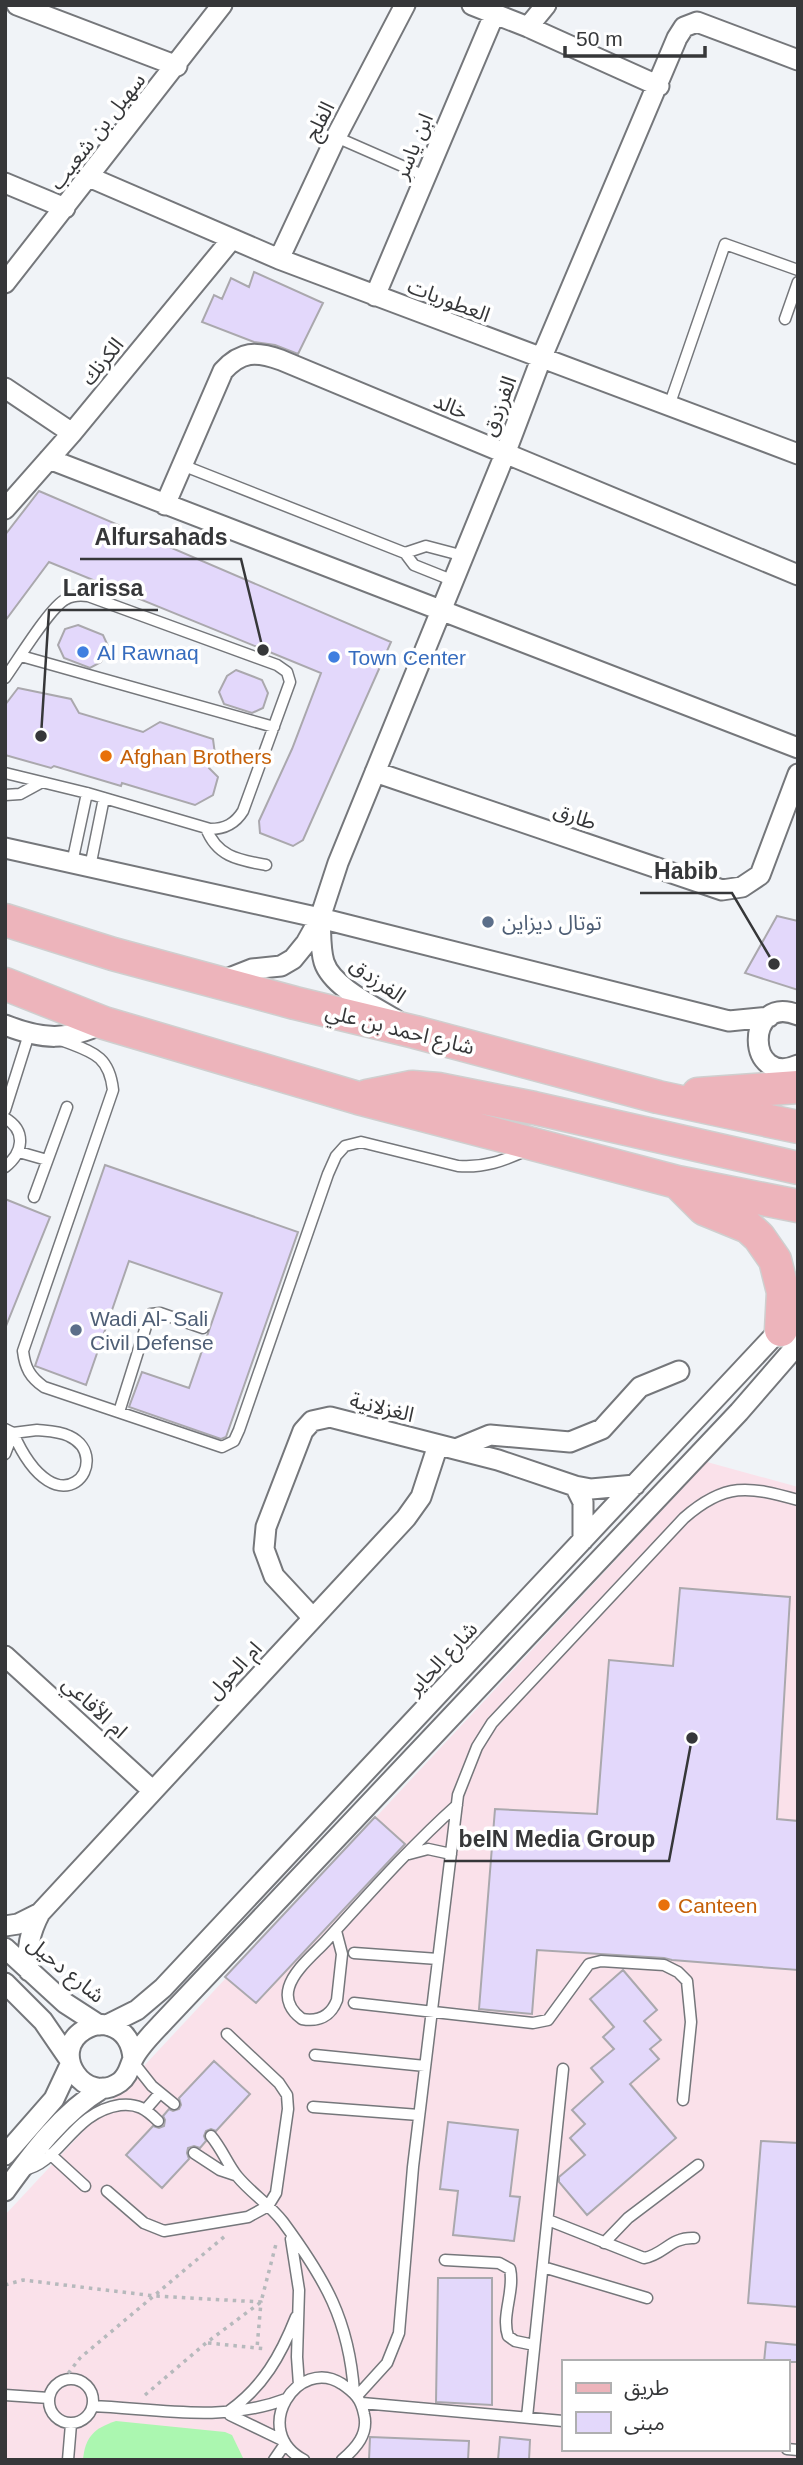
<svg xmlns="http://www.w3.org/2000/svg" width="803" height="2465" font-family="Helvetica,'Noto Sans Arabic',sans-serif">
  <style>
    .commercial { fill: #fae1ea; fill-rule: evenodd }
    .green { fill: #abf7b0 }
    .building { fill: #e3d8fb; stroke: #aaa8ad; stroke-width: 2 }
    .lines { fill: none; stroke-linecap: round; stroke-linejoin: round }
    .service-casing { stroke: #75777b; stroke-width: 13 }
    .minor-casing { stroke: #75777b; stroke-width: 23 }
    .primary-casing { stroke: #cfcfcf; stroke-width: 35 }
    .path { stroke: #b6b9bc; stroke-width: 3.5; stroke-dasharray: 3.5 5; stroke-linecap: butt }
    .service { stroke: #fff; stroke-width: 10 }
    .minor { stroke: #fff; stroke-width: 19 }
    .primary { stroke: #edb4bb; stroke-width: 32 }
    .shop-dot { fill: #3f7fe0; stroke: #fff; stroke-width: 2.5 }
    .food-dot { fill: #e8710a; stroke: #fff; stroke-width: 2.5 }
    .service-dot { fill: #5c6f8a; stroke: #fff; stroke-width: 2.5 }
    .labels { text-anchor: middle; dominant-baseline: central; stroke-width: 7; stroke-linejoin: round; paint-order: stroke }
    .street-label { font-size: 21px; fill: #363739; stroke: #fff }
    .shop-label { font-size: 21px; fill: #366cbe; stroke: #fff; text-anchor: start }
    .food-label { font-size: 21px; fill: #c56008; stroke: #fff; text-anchor: start }
    .service-label { font-size: 21px; fill: #4e5e75; stroke: #fff; text-anchor: start }
    .leader { fill: none; stroke: #363739; stroke-width: 2.5 }
    .callout-dot { fill: #363739; stroke: #fff; stroke-width: 2.5 }
    .callout-label { font-size: 23px; text-anchor: middle; font-weight: bold; fill: #363739; stroke: #fff; stroke-width: 7; stroke-linejoin: round; paint-order: stroke }
  </style>
  <rect width="100%" height="100%" fill="#f0f3f7"/>
  <path class="commercial" d="M707,1462L798,1487V2460H5V2215ZM563,2362H787V2449H563Z"/>
  <path class="green" d="M116,2421L225,2432L232,2435L244,2460H83C85,2436 95,2428 116,2421Z"/>
  <path class="building" d="M254,272L323,303L298,354L275,345L254,342L202,322L214,295L222,299L231,278L249,287Z
    M39,491L391,642L303,840L293,846L260,833L259,821L292,749L321,673L49,562L5,621V535Z
    M78,625L103,635L108,646L101,662L90,668L64,658L58,645L65,629Z
    M236,670L262,680L268,693L263,708L252,713L224,704L219,692L227,676Z
    M18,688L71,699L79,713L143,732L160,722L213,739L215,754L209,768L218,777L213,795L195,805L122,783L121,786L54,766L51,768L5,755V705Z
    M777,916L798,921V990L745,973Z
    M105,1165L298,1232L226,1437L221,1439L129,1407L142,1372L189,1388L222,1293L129,1261L86,1385L35,1366Z
    M5,1199L50,1217L6,1326H5Z
    M680,1588L790,1597L777,1819L798,1821V1970L672,1960L664,1958L537,1950L532,2014L479,2009L495,1809L597,1814L609,1660L673,1666Z
    M375,1817L405,1844L256,2003L225,1977Z
    M623,1970L657,2010L644,2021L661,2040L650,2049L659,2059L630,2084L676,2138L587,2215L559,2182V2177L585,2155L570,2138L585,2124L572,2110L603,2082L591,2068L614,2049L603,2037L614,2027L590,1999Z
    M214,2061L250,2094L216,2131L211,2129L206,2131L204,2136L206,2141L200,2148L194,2146L188,2148L187,2153L189,2159L162,2188L126,2155L153,2126L159,2128L164,2126L165,2120L163,2116L169,2109L173,2111L179,2109L181,2105L179,2098Z
    M448,2122L518,2130L510,2196L520,2197L514,2241L453,2235L458,2191L440,2189Z
    M761,2141L798,2143V2307L748,2303Z
    M438,2278H492V2405L436,2402Z
    M766,2342L798,2345V2362H764Z
    M370,2437L469,2441L468,2460H369Z
    M500,2437L530,2440L529,2460H498Z"/>
  <g class="lines">
    <defs>
      <path id="service" d="M336,137L425,176
        M785,319L798,282
        M669,406L725,244L798,270
        M182,465L405,553L414,565L454,581
        M405,553L426,546L464,556
        M21,656L274,727
        M5,678C18,660 50,607 66,599C73,595 81,595 88,596L277,665L287,672L290,682L243,811C235,824 225,829 210,829L87,793L5,773
        M5,795L20,794L42,782
        M206,828C217,857 239,860 266,865
        M72,863L87,793
        M90,867L104,798
        M61,1040C91,1052 109,1054 113,1090L23,1351C25,1368 30,1377 44,1387L222,1447L234,1441L239,1430L328,1174L336,1156L345,1146L361,1142L458,1166C484,1168 503,1161 527,1150
        M5,1110L29,1034
        M5,1118C27,1131 23,1153 5,1167
        M19,1152L47,1160
        M34,1197L67,1107
        M119,1412L148,1320L151,1314L160,1313L203,1328
        M5,1429L13,1433L5,1454
        M37,1430C47,1431 59,1431 69,1436C116,1458 59,1537 13,1433Z
        M409,1854L428,1849L451,1854
        M336,1931L342,1954L337,2000C331,2016 319,2022 302,2019C291,2011 285,2000 289,1987C294,1970 314,1954 326,1941C368,1895 410,1847 457,1805
        M354,1953L438,1959
        M354,2003L533,2023L548,2020L589,1964L601,1961L664,1965L678,1972L687,1981L691,2022L683,2100
        M315,2055L425,2066
        M133,2062L152,2086L174,2104
        M313,2107L419,2115
        M146,2109L160,2093
        M211,2136C222,2149 228,2165 237,2176C251,2193 270,2205 283,2222C325,2279 349,2320 354,2392
        M194,2153L220,2170L235,2175
        M50,2154L85,2186
        M23,2170C60,2164 72,2112 120,2105C137,2103 146,2109 158,2121
        M107,2191L144,2223L164,2231L248,2217L268,2206L276,2193L288,2109L287,2095L279,2083L227,2034
        M548,2220L644,2258C664,2255 670,2237 694,2238
        M291,2239L299,2290L297,2357L299,2385
        M604,2243L628,2218L698,2165
        M445,2260L499,2263L510,2269C515,2291 501,2315 508,2336L515,2341L534,2345
        M543,2267L647,2298
        M49 2401a22 22 0 1 1 44 0a22 22 0 1 1-44 0Z
        M5,2395L49,2398
        M357,2396L387,2363L399,2333L413,2167L458,1795L477,1747L492,1723L684,1518C725,1482 748,1486 798,1500
        M362,2403L563,2421
        M93,2406C157,2409 224,2423 286,2399
        M229,2411C263,2387 281,2355 296,2317
        M230,2415L284,2441
        M527,2417L563,2069
        M787,2449L798,2450
        M68,2460L71,2424
        M274,2460L285,2444
        M304,2460C249,2431 298,2355 342,2384C355,2393 361,2399 364,2414C369,2434 356,2448 342,2460"/>
      <path id="minor" d="M17,5L177,66
        M472,5L528,27L659,86
        M528,27L546,5
        M89,177L279,259L798,454
        M5,183L65,208
        M279,259L336,137L405,5
        M5,283L222,5
        M375,296L494,15
        M5,388L72,433
        M49,459L798,748
        M165,505L223,371C241,351 256,351 281,360L798,575
        M5,509L72,433L231,240
        M375,772L722,890L742,887L760,875L798,774
        M5,848L320,918L729,1021L769,1017
        M320,918C321,932 320,949 324,962C332,987 375,1007 396,1020
        M219,982L252,969L281,966L293,959L306,943L320,918L338,863L505,454L541,359L677,38L684,27L697,22L798,60
        M798,1015C744,993 746,1088 798,1065
        M5,1025C43,1040 67,1041 104,1023
        M456,1449L490,1435L570,1442L602,1429L640,1387L679,1371
        M575,1486L583,1502V1540
        M313,1618L274,1576L264,1549L266,1527L303,1431L312,1421L330,1417L498,1460L575,1486L591,1489L635,1485
        M5,1656L153,1791
        M5,1926L18,1924L40,1913
        M5,1948L65,2003L99,2025
        M29,1971C26,1949 30,1932 40,1913L406,1518L421,1497L438,1445
        M5,1983L43,2021L69,2059
        M107,2025L137,2010L163,1988L786,1323
        M133,2059C132,2044 126,2031 110,2026C102,2023 92,2025 84,2030C48,2052 85,2107 120,2082C129,2075 129,2067 133,2059C140,2045 154,2032 164,2021L739,1412L798,1344
        M5,2155L54,2099L70,2065
        M5,2191C33,2152 62,2113 103,2088"/>
      <path id="primary" d="M5,920L113,954L295,1003L415,1032L658,1097L798,1127
        M5,984L104,1023L358,1098L677,1182L798,1206
        M698,1094L798,1087
        M367,1096L412,1087L438,1089L534,1108L798,1168
        M677,1182L704,1209L748,1227L759,1237L775,1260L783,1292L781,1330"/>
    </defs>
    <use href="#service" class="service-casing"/>
    <use href="#minor" class="minor-casing"/>
    <use href="#primary" class="primary-casing"/>
    <path class="path" d="M5,2285L23,2280L155,2296L261,2302L257,2348
      M208,2343L267,2349
      M63,2380L80,2358L225,2236
      M145,2395L206,2343L261,2302L276,2244"/>
    <use href="#service" class="service"/>
    <use href="#minor" class="minor"/>
    <use href="#primary" class="primary"/>
  </g>
  <g class="shop-dot">
    <circle cx="83" cy="652" r="7"/>
    <circle cx="334" cy="657" r="7"/>
  </g>
  <g class="food-dot">
    <circle cx="106" cy="756" r="7"/>
    <circle cx="664" cy="1905" r="7"/>
  </g>
  <g class="service-dot">
    <circle cx="488" cy="922" r="7"/>
    <circle cx="76" cy="1330" r="7"/>
  </g>
  <g class="labels">
    <g class="street-label">
      <text transform="translate(319 121) rotate(-63)">الفلج</text>
      <text transform="translate(97 131) rotate(-52)">سهيل بن شعيب</text>
      <text transform="translate(413 146) rotate(-67)">ابن ياسر</text>
      <text transform="translate(449 300) rotate(21)">العطوريات</text>
      <text transform="translate(102 361) rotate(-51)">الكرنك</text>
      <text transform="translate(451 406) rotate(23)">خالد</text>
      <text transform="translate(499 406) rotate(-70)">الفرزدق</text>
      <text transform="translate(575 816) rotate(19)">طارق</text>
      <text transform="translate(378 980) rotate(35)">الفرزدق</text>
      <text transform="translate(400 1029) rotate(14)">شارع احمد بن علي</text>
      <text transform="translate(382 1407) rotate(14)">الغزلانية</text>
      <text transform="translate(442 1658) rotate(-47)">شارع الحاير</text>
      <text transform="translate(234 1670) rotate(-47)">ام الحول</text>
      <text transform="translate(95 1707) rotate(43)">ام الأفاعي</text>
      <text transform="translate(66 1969) rotate(39)">شارع دحيل</text>
    </g>
    <g class="shop-label">
      <text x="97" y="652">Al Rawnaq</text>
      <text x="348" y="657">Town Center</text>
    </g>
    <g class="food-label">
      <text x="120" y="756">Afghan Brothers</text>
      <text x="678" y="1905">Canteen</text>
    </g>
    <g class="service-label">
      <text x="502" y="922">توتال ديزاين</text>
      <text x="90" y="1318">Wadi Al- Sali<tspan x="90" dy="24">Civil Defense</tspan></text>
    </g>
  </g>
  <path class="leader" d="M263 650L241 559H80M41 736L49 610H158M774 964L732 893H640M692 1738L669 1861H444"/>
  <g class="callout-dot">
    <circle cx="263" cy="650" r="7"/>
    <circle cx="41" cy="736" r="7"/>
    <circle cx="774" cy="964" r="7"/>
    <circle cx="692" cy="1738" r="7"/>
  </g>
  <g class="callout-label">
    <text x="161" y="545">Alfursahads</text>
    <text x="103" y="596">Larissa</text>
    <text x="686" y="879">Habib</text>
    <text x="557" y="1847">beIN Media Group</text>
  </g>
  <rect width="803" height="2465" fill="none" stroke="#363739" stroke-width="14"/>
  <rect x="562" y="2360" width="228" height="91" fill="#ffffff" stroke="#afafb0" stroke-width="2"/>
  <rect x="576" y="2383" width="35" height="10" fill="#edb4bb" stroke="#afafb0" stroke-width="2"/>
  <text x="624" y="2395" font-size="21" fill="#363739">طريق</text>
  <rect x="576" y="2412" width="35" height="21" fill="#e3d8fb" stroke="#afafb0" stroke-width="2"/>
  <text x="624" y="2430" font-size="21" fill="#363739">مبنى</text>
  <path d="M565 46v10h140v-10" fill="none" stroke="#363739" stroke-width="3.5"/>
  <text x="576" y="46" font-size="21" fill="#363739" stroke="#ffffff" stroke-width="5" paint-order="stroke">50 m</text>
</svg>
